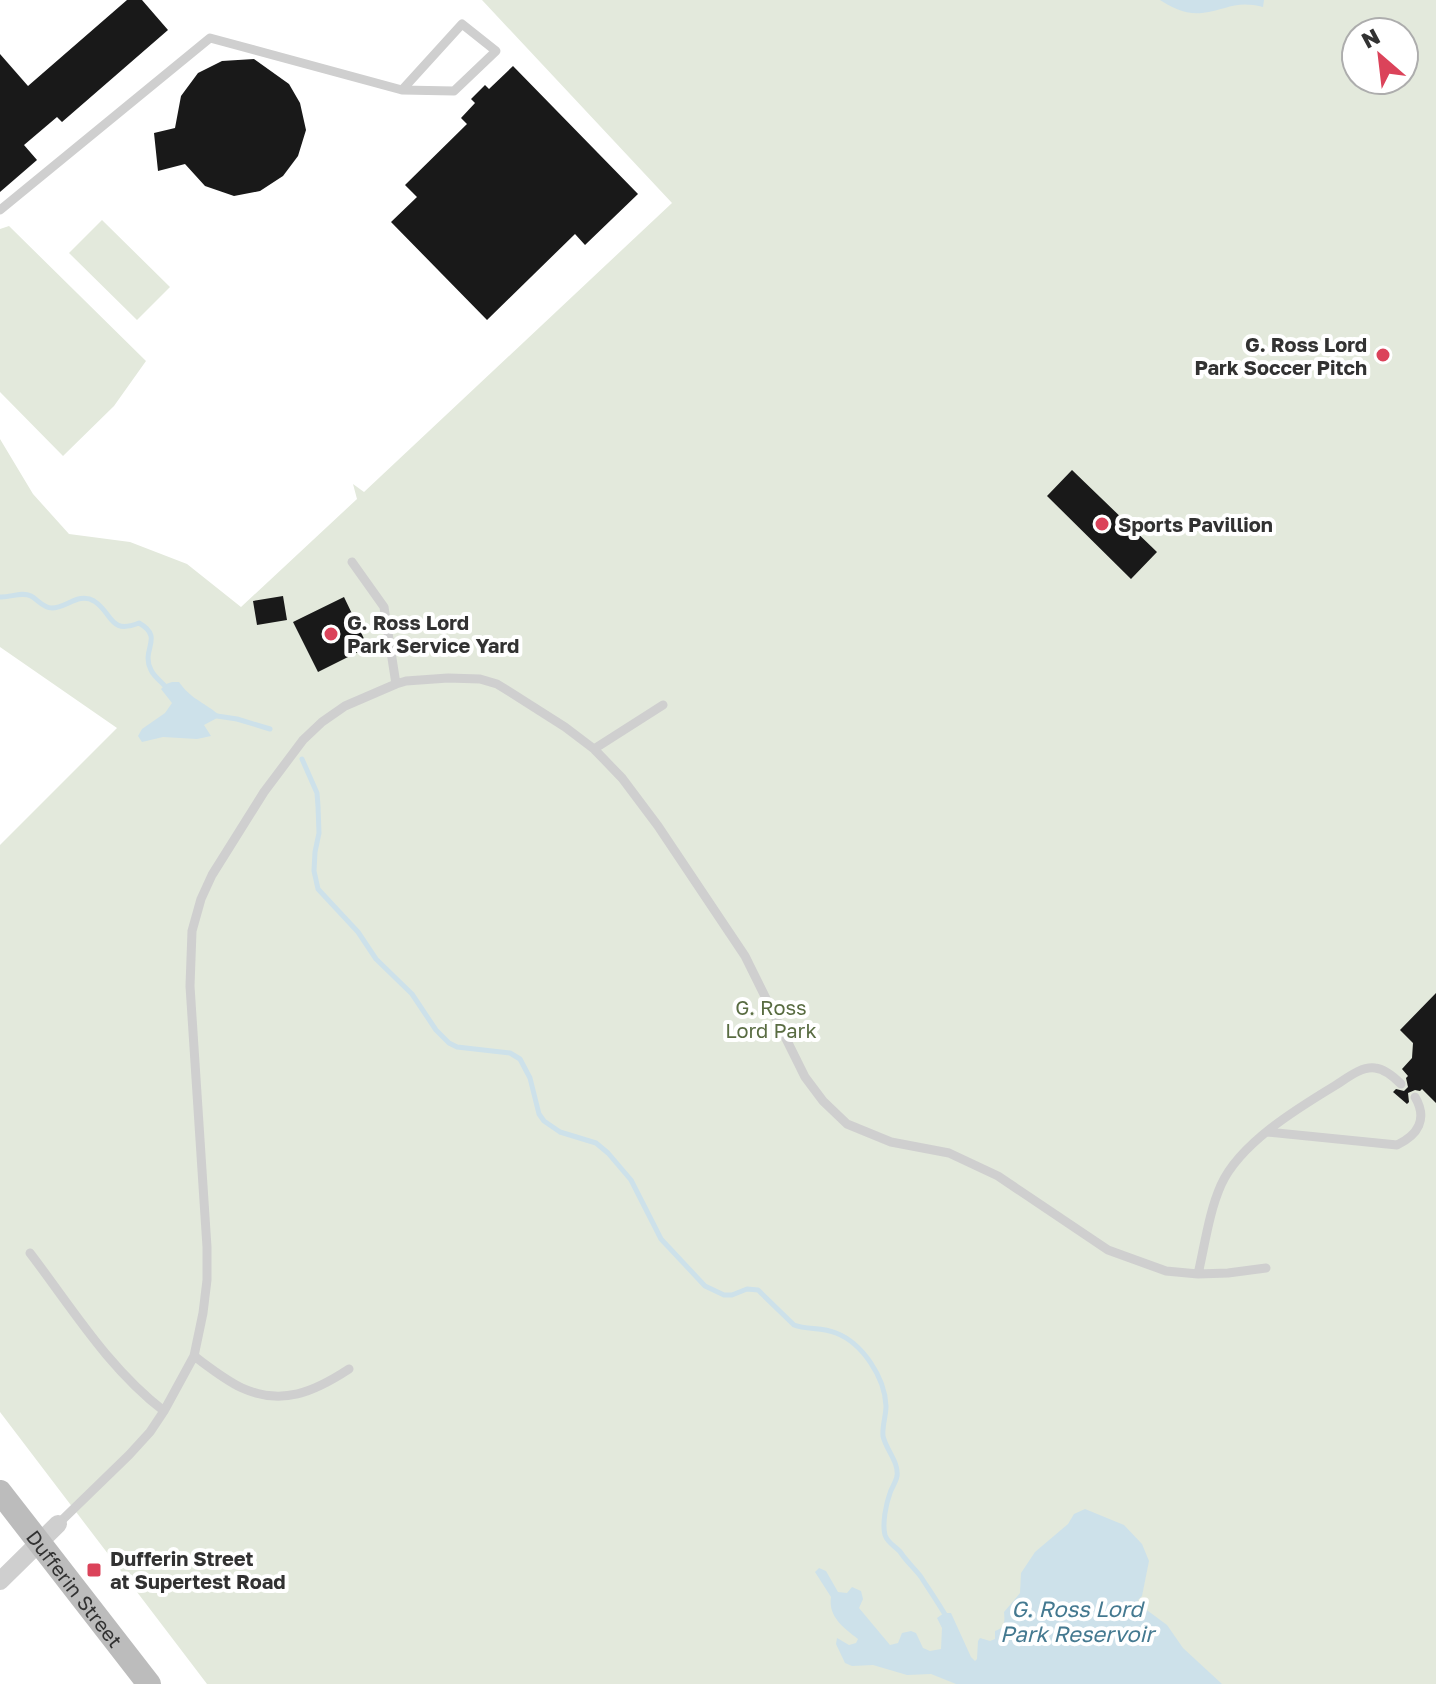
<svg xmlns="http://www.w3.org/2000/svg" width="1436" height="1684" font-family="'Golos Text',sans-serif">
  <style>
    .green { fill: #e3e9dc; fill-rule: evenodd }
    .water { fill: #cde1ea }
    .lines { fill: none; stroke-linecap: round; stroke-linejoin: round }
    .stream { stroke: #cde1ea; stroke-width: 5 }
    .building { fill: #191919 }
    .lane { stroke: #cfcfcf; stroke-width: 9 }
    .street { stroke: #cfcfcf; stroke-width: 18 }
    .secondary { stroke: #bcbcbc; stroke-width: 24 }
    .poi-dot { fill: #db435a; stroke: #fff; stroke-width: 3 }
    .labels { text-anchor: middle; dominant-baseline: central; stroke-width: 8; stroke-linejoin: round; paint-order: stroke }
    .poi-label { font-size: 20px; font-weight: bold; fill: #323232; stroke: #fff; text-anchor: start }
    .park-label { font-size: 20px; fill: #596c42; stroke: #fff }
    .street-label { font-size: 20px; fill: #323232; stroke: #fff }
    .water-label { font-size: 22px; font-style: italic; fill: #447990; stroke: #fff }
  </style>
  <rect width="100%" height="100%" fill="#fff"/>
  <path class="green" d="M482,0H1436V1684H207L0,1412V845L117,728L0,647V439L33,494L69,534L130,542L187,564L241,607L357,499L353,484L364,492L672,203ZM1356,32H1404V80H1356Z
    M102,220L170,287L137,320L69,253Z
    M9,226L146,361L114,406L63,456L0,392V229Z"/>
  <path class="water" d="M1160,0H1264L1263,7C1235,0 1227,10 1202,13C1187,15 1172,8 1160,0Z
    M172,682H179C191,699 202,701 218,714L217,718L204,725L211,736L197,739L163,737L142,742L138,736L142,729L165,713L172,703L161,689L166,684Z
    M1085,1509L1124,1525L1142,1544L1149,1561L1142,1596L1138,1600L1140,1605L1167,1625L1183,1648L1222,1684H956L931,1674L907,1675L873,1665L852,1666L845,1663L836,1644L837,1638L849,1645L856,1643L858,1639C844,1628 828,1617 831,1597L815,1572L819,1568L826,1571L838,1592L847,1593L852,1587L861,1591L863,1599L859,1608L890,1645L898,1643L902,1633L911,1631L916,1633L923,1648L930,1651L941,1649L942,1628L937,1618L944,1613H951L971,1657L975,1661L977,1659L978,1641L980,1638L990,1641L995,1639V1631C1005,1628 1005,1621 1004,1612L1020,1593L1021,1573L1035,1552L1068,1524L1074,1514Z"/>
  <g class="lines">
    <path class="stream" d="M0,597C10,598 21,591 31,596C37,599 43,608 52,608C66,608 79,592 94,601C113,613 109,635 139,623C165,638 140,649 151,670C153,675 160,681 164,685
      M217,716L237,719L270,729
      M302,759L317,793L318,806L319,833L315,852L314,871L318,889L358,932L376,959L412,994L436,1030L449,1043L457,1047L510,1053L520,1059L530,1078L539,1114L544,1121L560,1132L596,1143L608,1153L631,1180L661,1239L705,1286L724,1295H732L747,1289L758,1290L794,1325C807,1330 822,1327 836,1333C862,1343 885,1377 886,1406C886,1416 882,1426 883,1436C886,1450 899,1462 897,1476C896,1482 892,1487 890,1493C886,1504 882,1524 885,1535C888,1544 897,1547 901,1553C907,1562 915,1569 921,1577C930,1591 939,1604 947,1618"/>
  </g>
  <path class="building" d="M127,0H142L168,30L62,122L57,117L24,145L37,160L0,192V54L28,86Z
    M254,59L289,84L300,103L306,130L298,156L283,176L260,191L234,196L205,186L185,164L158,171L154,133L175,128L181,96L198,73L222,61Z
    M513,66L638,194L585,245L575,234L487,320L391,222L417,197L405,185L467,124L461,118L475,103L471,99L485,85L489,89Z
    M1072,470L1157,552L1131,579L1047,496Z
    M283,596L287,620L257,625L253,601Z
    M344,597L368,647L318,672L293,622Z
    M1436,993V1103L1422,1089L1420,1091L1415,1090L1408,1093L1409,1102L1407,1104L1393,1092L1396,1089L1404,1091L1408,1087L1406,1078L1408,1076L1402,1069L1412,1058L1413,1043L1400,1030Z"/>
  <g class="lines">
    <path class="lane" d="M0,210L210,38L402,90L454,91L496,51L462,24L402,90
      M352,562L384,607L396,684
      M594,749L663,705
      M1267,1132L1397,1145C1418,1135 1428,1119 1415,1097
      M30,1253C72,1308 108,1368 164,1411
      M1198,1274C1205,1244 1209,1212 1221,1185C1240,1143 1298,1108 1336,1085C1347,1078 1362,1066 1375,1068C1385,1069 1394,1077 1401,1084
      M194,1356C209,1367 225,1380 242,1388C282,1406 314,1392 349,1369
      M58,1524L129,1455L150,1432L164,1411L194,1356L203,1313L207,1280V1247L190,986L192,931L201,899L212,875L264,792L303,740L322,722L345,706L396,684L406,681L448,678L480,679L497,684L510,692L565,727L594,749L622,778L658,826L745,956L805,1077L823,1101L847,1124L891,1142L949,1153L998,1176L1108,1250L1166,1271L1198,1274L1228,1273L1266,1268"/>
    <path class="street" d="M0,1581L58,1524"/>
    <path class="secondary" id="s1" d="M0,1492L149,1684"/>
  </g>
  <g class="poi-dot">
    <circle cx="1383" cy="355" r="8"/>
    <circle cx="1102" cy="524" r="8"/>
    <circle cx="331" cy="634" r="8"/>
    <rect x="86" y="1562" width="16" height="16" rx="4"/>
  </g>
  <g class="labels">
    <g class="poi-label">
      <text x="1367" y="344" text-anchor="end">G. Ross Lord<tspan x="1367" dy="23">Park Soccer Pitch</tspan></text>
      <text x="1118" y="524">Sports Pavillion</text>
      <text x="347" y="622">G. Ross Lord<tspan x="347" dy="23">Park Service Yard</tspan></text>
      <text x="110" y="1558">Dufferin Street<tspan x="110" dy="23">at Supertest Road</tspan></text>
    </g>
    <g class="park-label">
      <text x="771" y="1007">G. Ross<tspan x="771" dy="23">Lord Park</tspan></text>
    </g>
    <g class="street-label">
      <text stroke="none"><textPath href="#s1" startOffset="122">Dufferin Street</textPath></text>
    </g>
    <g class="water-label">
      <text x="1077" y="1608">G. Ross Lord<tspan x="1077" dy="25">Park Reservoir</tspan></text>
    </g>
  </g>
  <g transform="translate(1380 56) rotate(332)"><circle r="38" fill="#ffffff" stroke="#adadad" stroke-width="2"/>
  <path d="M0-6L14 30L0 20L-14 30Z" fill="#db435a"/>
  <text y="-12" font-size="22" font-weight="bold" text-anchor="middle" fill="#323232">N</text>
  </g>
</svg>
